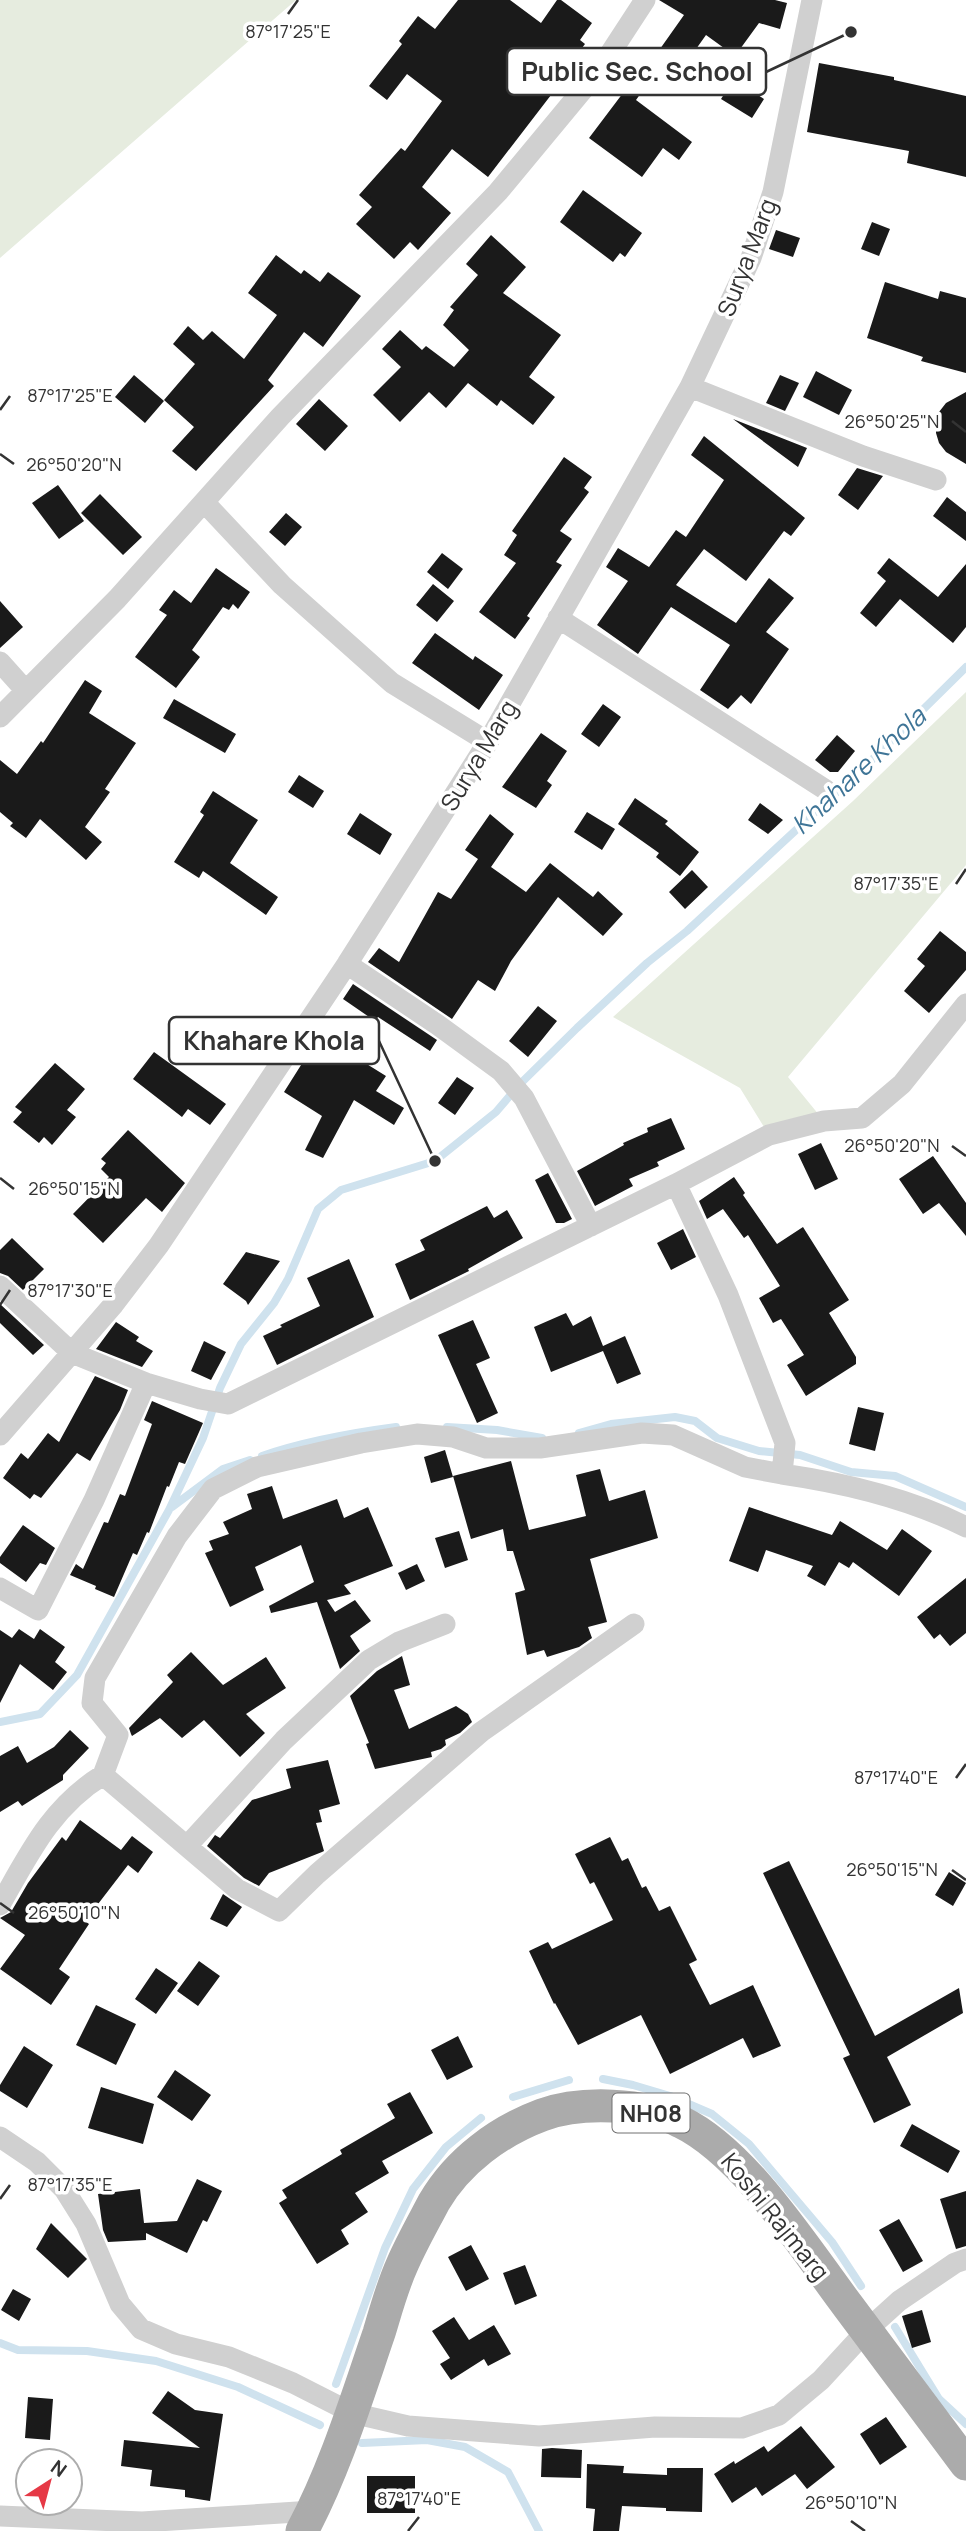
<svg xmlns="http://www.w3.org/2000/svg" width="966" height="2531" font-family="Manrope,sans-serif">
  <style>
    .green { fill: #e6ecdf }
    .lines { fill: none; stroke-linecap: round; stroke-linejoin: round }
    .stream { stroke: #cfe2ee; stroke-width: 8 }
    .building { fill: #1a1a1a }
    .street { stroke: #d0d0d0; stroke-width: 21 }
    .primary { stroke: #ababab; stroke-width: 33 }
    .ticks { fill: none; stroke: #333; stroke-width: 2.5 }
    .labels { text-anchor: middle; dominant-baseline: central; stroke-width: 7; stroke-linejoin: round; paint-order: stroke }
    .shield { fill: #fff; stroke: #707070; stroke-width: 2 }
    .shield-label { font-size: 23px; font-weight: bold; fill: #333 }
    .street-label { font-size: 24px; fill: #333; stroke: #fff }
    .water-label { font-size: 26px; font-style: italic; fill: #3f7597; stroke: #fff }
    .ticks-label { font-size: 18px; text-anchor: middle; fill: #333; stroke: #fff; stroke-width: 7; stroke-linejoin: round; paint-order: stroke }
    .leader { fill: none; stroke: #333; stroke-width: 2.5 }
    .callout-dot { fill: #333; stroke: #fff; stroke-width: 2.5 }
    .callout { fill: #fff; stroke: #333; stroke-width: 2.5 }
    .callout-label { font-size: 26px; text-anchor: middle; font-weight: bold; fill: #333 }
  </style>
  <rect width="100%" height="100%" fill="#fff"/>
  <path class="green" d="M0,0H296L0,258Z
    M966,692V865L788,1077L824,1121L769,1135L740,1088L613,1017L853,801Z"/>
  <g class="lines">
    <path class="stream" d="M447,1427L497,1430L542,1438
      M579,1433L611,1424L675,1417L695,1421L717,1438L759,1451L800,1455L851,1472L895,1476L966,1507
      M262,1456C305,1441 351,1433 396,1427
      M172,1507L223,1469L250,1460
      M0,1722L40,1714L77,1675L169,1510L203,1438L220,1388L241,1344L274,1303L288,1279L318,1209L341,1190L435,1161L496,1112L519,1085L577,1028L647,963L687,931L876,756L966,667
      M603,2079L633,2085L670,2096L712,2114L749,2144L832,2242L861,2286
      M513,2097L569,2080
      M895,2327L939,2399L966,2424
      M0,2343L18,2350L87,2351L156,2361L238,2387L320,2425
      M336,2384L385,2248L413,2189L446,2147L481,2118
      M362,2443L427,2440L465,2447L508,2472L539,2531"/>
  </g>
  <path class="building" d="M458,0H510L541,23L557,0H561L592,23L580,40L585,44L558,80L561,82L488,177L452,149L422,187L451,213L418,250L410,242L394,259L356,224L372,207L359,195L401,148L405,151L442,101L407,74L387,100L369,86L402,44L399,41L418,16L435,29Z
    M659,0H775L787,3L780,29L759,23L735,56L706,35L679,73L655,56L684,15Z
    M634,48L660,66L636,100L692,142L679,160L663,148L642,177L589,138L623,93L609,83Z
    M819,63L894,77V80L966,96V177L907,163L909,151L807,132Z
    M734,79L764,99L752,118L721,99Z
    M583,190L642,233L625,257L620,253L613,262L560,222Z
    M872,222L890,229L879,256L861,249Z
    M776,230L800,238L793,257L769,249Z
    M491,235L526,267L503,293L561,335L529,377L555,397L533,425L501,400L497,406L468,383L446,408L429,392L400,422L373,395L401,367L382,349L400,330L422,350L426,346L454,367L469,350L443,325L454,310L450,307L478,275L466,264Z
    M276,255L301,274L304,270L320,282L328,272L361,296L323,347L304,332L268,380L274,386L196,471L172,451L194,427L164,400L195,364L173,344L188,326L203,340L212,331L244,359L277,315L248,293Z
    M885,282L938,299L940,291L966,298V373L921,361L923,357L867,338Z
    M816,371L852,390L839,415L803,397Z
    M134,375L164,401L145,423L115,397Z
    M780,375L799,383L785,411L766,403Z
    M966,392V464L946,452L939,443L936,433V422L939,412L946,403Z
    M319,399L348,426L325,451L296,424Z
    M733,419L807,448L798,467L752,433Z
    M704,436L805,518L791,536L784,531L746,581L704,549L676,585L736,623L769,578L794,598L766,632L789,649L751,704L741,695L728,709L700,690L730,645L671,607L638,654L597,625L628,581L606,567L618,548L649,567L676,530L686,537L724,480L691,455Z
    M564,457L592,477L584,488L589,492L560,531L572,539L556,562L562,565L527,616L530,618L515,639L479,612L516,563L504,555L517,535L512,531Z
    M857,468L883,476L858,510L838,495Z
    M58,485L84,521L59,539L32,503Z
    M100,494L142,537L123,555L81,513Z
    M947,497L966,512V541L933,516Z
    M286,513L302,527L285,546L269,532Z
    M442,553L463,569L448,589L427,572Z
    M889,558L938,597L966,564V627L953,643L900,599L876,627L860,613L886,581L877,573Z
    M216,568L250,592L238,609L233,604L229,610L223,607L192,650L200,657L176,688L135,657L167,615L159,610L174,590L191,603Z
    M433,584L454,601L437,622L416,605Z
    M0,601L23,627L0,648Z
    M435,633L473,660L475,656L503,675L479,710L412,663Z
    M85,680L102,691L89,713L136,743L105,789L110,792L85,827L102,842L86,860L40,819L26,838L10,826L13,823L0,812V760L17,774L41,741L43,743Z
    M174,699L236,734L225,753L163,718Z
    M603,704L621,717L599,747L581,734Z
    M541,733L567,751L547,781L552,785L536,808L502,787Z
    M837,735L855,751L838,772H830L815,760Z
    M299,775L324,791L313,808L288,792Z
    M213,791L258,820L230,863L278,897L266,915L203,871L199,878L174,862L204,815L200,812Z
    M635,798L668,821L665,824L699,852L680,876L656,857L659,853L618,824Z
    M760,803L783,820L768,834L748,820Z
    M587,812L615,829L602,850L574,832Z
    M360,813L392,834L380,855L347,834Z
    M490,814L514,834L491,867L526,892L550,863L593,897L598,891L623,914L603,936L558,897L511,961L495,991L478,980L452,1019L368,962L379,948L399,962L438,892L451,899L478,859L465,850Z
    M692,870L708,887L685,909L669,892Z
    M940,931L966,952V970L929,1013L904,991L925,966L917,959Z
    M353,984L437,1040L430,1051L378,1017L375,1021L343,999Z
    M538,1006L557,1021L528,1057L509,1041Z
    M320,1035L386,1076L376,1091L404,1108L394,1125L354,1100L323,1158L305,1150L322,1116L284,1092Z
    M154,1052L226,1104L210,1125L188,1109L182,1117L133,1079Z
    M55,1063L85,1089L67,1110L76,1117L52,1145L44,1137L39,1143L13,1122L22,1112L15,1107Z
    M457,1077L474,1088L455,1115L438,1103Z
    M671,1118L685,1149L657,1162L659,1166L629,1179L633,1186L595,1206L577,1171L624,1145L623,1143L648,1132L647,1128Z
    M128,1130L185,1183L162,1212L146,1198L103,1243L73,1214L109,1177L101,1169L106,1163L101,1159Z
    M821,1143L838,1179L815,1190L798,1154Z
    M933,1156L966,1203V1236L939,1203L923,1214L899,1179Z
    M548,1173L572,1219L564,1223H556L535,1180Z
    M734,1177L745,1193L743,1195L777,1244L803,1227L849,1300L829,1313L856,1357V1364L806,1396L787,1365L804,1355L781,1319L773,1323L759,1298L780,1286L748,1235L744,1238L723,1209L707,1219L699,1201Z
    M487,1206L494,1218L507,1210L523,1238L468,1269L469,1271L410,1300L395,1264L425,1250L420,1240Z
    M683,1229L696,1257L671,1270L657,1243Z
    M12,1238L44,1269L23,1290L8,1276L0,1273V1250Z
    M246,1252L280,1261L248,1305L246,1301L223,1284Z
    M349,1259L374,1317L277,1365L263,1336L282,1327L280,1325L320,1306L307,1278Z
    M0,1304L44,1345L33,1355L0,1323Z
    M566,1313L573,1326L591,1316L603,1346L625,1336L641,1374L617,1384L603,1351L551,1372L534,1327Z
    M473,1320L490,1358L476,1364L498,1413L477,1423L438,1335Z
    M116,1322L139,1337L136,1341L153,1351L142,1367L96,1349Z
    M204,1341L226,1352L211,1380L191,1371Z
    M95,1376L128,1390L120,1410L90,1461L77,1453L41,1498L34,1494L30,1499L3,1478L21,1453L28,1459L48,1433L59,1442Z
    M152,1401L203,1423L185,1464L179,1462L169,1487L167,1486L149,1533L147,1532L137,1555L133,1553L114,1597L95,1589L96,1586L70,1575L76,1564L83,1569L104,1522L108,1523L120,1494L125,1496L152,1424L144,1420Z
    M858,1407L884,1413L875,1451L849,1444Z
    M445,1450L453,1477L431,1483L424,1457Z
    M511,1461L529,1530L586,1516L576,1475L600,1469L609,1501L645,1490L658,1538L590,1559L607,1622L588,1627L592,1638L579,1647L547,1657L544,1650L527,1655L515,1593L525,1590L513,1551H507L503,1529L471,1539L453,1476Z
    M272,1486L283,1519L337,1499L344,1518L368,1507L393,1566L344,1585L351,1594L327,1600L335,1612L355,1600L371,1621L350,1636L360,1651L340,1669L317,1602L271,1613L269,1606L314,1582L301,1545L255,1567L264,1590L230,1607L205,1553L213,1550L209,1541L229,1534L223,1522L252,1509L247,1494Z
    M749,1507L832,1535L840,1521L887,1550L902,1529L932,1551L899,1596L853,1562L849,1568L839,1562L825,1586L807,1576L813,1566L766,1550L758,1572L729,1561Z
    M23,1525L55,1548L46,1565L40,1563L26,1582L0,1563V1557Z
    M459,1531L468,1560L445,1568L435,1538Z
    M417,1564L425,1581L406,1590L398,1573Z
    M966,1578V1633L950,1646L940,1634L934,1639L917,1617Z
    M19,1629L34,1639L40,1629L65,1647L55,1662L67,1672L53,1690L20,1664L0,1703V1630L12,1638Z
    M191,1652L223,1685L266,1657L286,1688L246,1714L265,1733L240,1757L204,1720L182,1738L160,1718L132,1736L131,1734L129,1728L173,1682L167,1675Z
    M402,1656L410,1685L394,1690L409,1729L456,1706L468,1714L472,1722L460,1733L445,1740L446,1745L441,1749L431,1752L432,1757L375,1769L366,1744L369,1743L350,1696L377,1671Z
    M70,1730L89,1748L63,1775V1780L22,1806L18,1801L0,1812V1756L18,1746L27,1763L54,1747Z
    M328,1760L340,1804L319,1810L322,1822L316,1823L324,1851L322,1852L269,1873L259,1886L244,1878L207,1846L215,1835L220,1838L252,1800L291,1788L286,1769Z
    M80,1820L121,1850L132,1836L153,1852L138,1873L128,1865L85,1921L89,1924L59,1969L70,1977L51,2005L0,1969L25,1935L0,1918L11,1912L28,1883L62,1837L66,1841Z
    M610,1837L622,1861L628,1858L642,1888L646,1886L659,1911L670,1906L697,1960L689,1964L710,2005L753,1985L781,2046L753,2058L743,2038L670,2074L641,2015L578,2045L555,2003L554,2004L529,1951L548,1942L552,1949L613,1920L594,1882L590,1884L575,1854Z
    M789,1861L875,2036L959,1988L963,2013L887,2057L911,2105L874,2123L843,2058L850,2055L763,1873Z
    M949,1872L966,1883L953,1906L935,1895Z
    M223,1894L242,1907L227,1927L210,1919Z
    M199,1961L220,1976L198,2006L177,1991Z
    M156,1968L178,1983L156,2014L135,1999Z
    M96,2005L136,2024L116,2065L76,2045Z
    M458,2036L473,2067L447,2080L431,2050Z
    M24,2046L53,2065L27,2108L0,2091V2085Z
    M175,2070L211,2095L192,2121L157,2097Z
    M101,2087L154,2104L143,2144L88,2128Z
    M410,2092L433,2133L382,2161L389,2173L355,2193L368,2212L341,2230L349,2244L317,2264L279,2203L287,2198L282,2190L342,2154L340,2150L395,2118L387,2104Z
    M912,2124L960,2151L948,2173L900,2146Z
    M197,2179L222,2191L207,2222L203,2220L187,2253L146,2233V2240L108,2242L103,2230L98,2194L140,2189L144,2223L177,2221Z
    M966,2191V2246L956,2249L940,2199Z
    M899,2219L923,2261L903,2272L879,2230Z
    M51,2223L87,2259L68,2278L36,2249Z
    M471,2245L489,2279L466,2291L448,2257Z
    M525,2265L537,2296L515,2305L503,2273Z
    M13,2289L31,2299L19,2321L1,2310Z
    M922,2310L931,2342L912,2348L902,2316Z
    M454,2317L469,2340L494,2325L511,2354L488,2366L484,2359L451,2380L440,2364L450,2358L432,2331Z
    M168,2391L195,2410L223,2414L210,2501L185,2497V2490L150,2486L152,2470L121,2466L124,2440L200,2448L152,2413Z
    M28,2397L53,2399L50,2440L25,2438Z
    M886,2417L907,2447L880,2465L860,2434Z
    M801,2426L835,2467L807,2489L795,2474L762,2496L756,2487L732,2503L714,2474L734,2461L735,2464L764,2446L768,2452Z
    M552,2448L582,2450L581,2478L541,2477L542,2449Z
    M587,2464L624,2466L623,2473L667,2475V2468H703L702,2512L666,2511V2508L622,2506L619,2531H593L595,2509L586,2508Z
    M367,2476H415V2513H367Z"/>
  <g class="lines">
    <path class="street" d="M690,387L863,456L936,480
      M204,502L282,585L392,683L488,742
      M558,618L826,790
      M0,662L26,691
      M0,717L117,599L280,417L498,192L600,69L645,0
      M347,964L438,1025L501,1071L524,1098L591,1226
      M676,1184L728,1295L785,1443L782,1474C844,1483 909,1498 966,1527
      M0,1286L72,1353L146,1383L200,1399L228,1404L676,1184L769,1135L824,1121L862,1118L902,1084L966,1004
      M0,1435L114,1304L159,1245L347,964L488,742L618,514L690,387L751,258L773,192L812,0
      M0,1588L38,1610L94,1500L146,1383
      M103,1775L118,1735L92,1703L95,1678L177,1536L213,1489L257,1467L361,1443L417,1434L453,1437L486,1448H540L642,1433L673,1435L745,1467L782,1474
      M187,1846L284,1740L369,1660L399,1642L445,1624
      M0,1905C29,1854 51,1807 103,1775L237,1889L279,1911L317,1874L481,1732L634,1624
      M0,2137L37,2162L64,2189L86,2224L120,2304L141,2329L176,2344L229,2357L293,2383L352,2413L408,2426L539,2436L655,2427L742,2428L779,2415L821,2380L867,2330L899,2301L955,2263L966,2259
      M0,2516L142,2522L313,2511"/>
    <path class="primary" d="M302,2531C335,2469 356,2400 379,2333C386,2310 392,2287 402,2265C411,2244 423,2223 434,2202C458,2161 499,2131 542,2115C581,2101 644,2103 681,2122C745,2153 805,2249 848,2306C887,2359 927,2411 966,2464"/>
  </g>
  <path class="ticks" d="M288,14L298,0M0,410L10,396M952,421L966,432M0,454L14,464M956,884L966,869M952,1146L966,1156M0,1178L14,1189M0,1305L10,1290M956,1778L966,1764M952,1870L966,1880M0,1903L14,1913M0,2199L10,2185M851,2521L865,2531M408,2531L419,2517"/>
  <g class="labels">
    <rect class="shield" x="612.5" y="2093.5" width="77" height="39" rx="5"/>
    <g class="shield-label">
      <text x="651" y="2113">NH08</text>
    </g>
    <g class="street-label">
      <text transform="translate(746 257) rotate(-69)">Surya Marg</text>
      <text transform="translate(478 755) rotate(-59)">Surya Marg</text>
      <text transform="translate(776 2216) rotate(51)">Koshi Rajmarg</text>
    </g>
    <g class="water-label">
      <text transform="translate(858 770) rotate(-43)">Khahare Khola</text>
    </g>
  </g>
  <g class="ticks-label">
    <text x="288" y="38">87°17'25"E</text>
    <text x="70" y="402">87°17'25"E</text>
    <text x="892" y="428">26°50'25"N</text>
    <text x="74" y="471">26°50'20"N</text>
    <text x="896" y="890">87°17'35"E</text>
    <text x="892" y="1152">26°50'20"N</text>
    <text x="74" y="1195">26°50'15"N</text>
    <text x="70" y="1297">87°17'30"E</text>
    <text x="896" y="1784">87°17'40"E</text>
    <text x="892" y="1876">26°50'15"N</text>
    <text x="74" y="1919">26°50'10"N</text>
    <text x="70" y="2191">87°17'35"E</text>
    <text x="419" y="2505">87°17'40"E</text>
    <text x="851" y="2509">26°50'10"N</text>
  </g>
  <path class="leader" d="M851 32L766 72M435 1161L379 1041"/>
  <g class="callout-dot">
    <circle cx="851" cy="32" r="7"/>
    <circle cx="435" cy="1161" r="7"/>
  </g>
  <g class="callout">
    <rect x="507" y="48" width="259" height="47" rx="7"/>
    <rect x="169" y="1017" width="210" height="47" rx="7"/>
  </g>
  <g class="callout-label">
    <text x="637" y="81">Public Sec. School</text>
    <text x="274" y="1050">Khahare Khola</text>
  </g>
  <g transform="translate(49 2482) rotate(36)"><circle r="33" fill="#ffffff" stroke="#adadad" stroke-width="2"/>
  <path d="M0-5L12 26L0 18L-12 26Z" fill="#e63946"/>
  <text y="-10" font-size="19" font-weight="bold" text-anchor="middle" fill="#333333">N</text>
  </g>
</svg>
